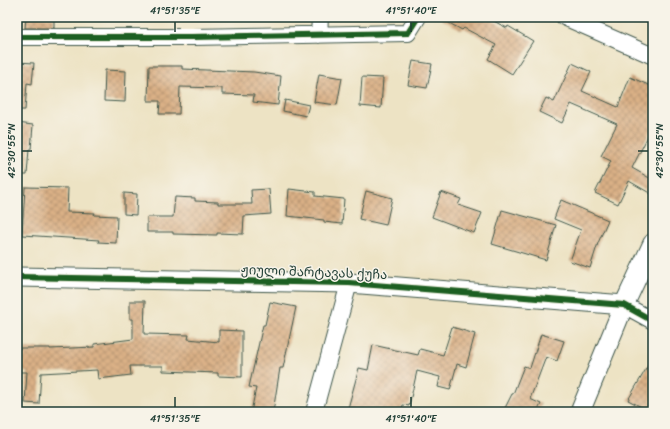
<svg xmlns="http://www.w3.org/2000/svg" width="670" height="429" font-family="Sriracha,'Noto Sans Georgian',sans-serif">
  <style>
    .building { fill: url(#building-cross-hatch) }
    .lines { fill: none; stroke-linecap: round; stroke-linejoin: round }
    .minor-casing { stroke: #3e564a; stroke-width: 18 }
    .tertiary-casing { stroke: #3e564a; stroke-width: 21 }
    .minor { stroke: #fff; stroke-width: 16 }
    .tertiary { stroke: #fff; stroke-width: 19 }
    .cycleway-casing { stroke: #f7f3e8; stroke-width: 8 }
    .cycleway { stroke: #1b5e20; stroke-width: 6 }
    .ticks { fill: none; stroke: #1f3d34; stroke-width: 1.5 }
    .labels { text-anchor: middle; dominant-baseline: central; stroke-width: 3; stroke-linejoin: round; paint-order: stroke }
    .street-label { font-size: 13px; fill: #1f3d34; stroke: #f7f3e8 }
    .neatline { fill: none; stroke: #1f3d34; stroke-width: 1.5 }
    .ticks-label { font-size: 10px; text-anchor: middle; fill: #1f3d34 }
  </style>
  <defs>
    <pattern id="building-cross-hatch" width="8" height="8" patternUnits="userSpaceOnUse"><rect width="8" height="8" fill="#dab086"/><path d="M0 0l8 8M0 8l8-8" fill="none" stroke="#b0906e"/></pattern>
  </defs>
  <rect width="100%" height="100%" fill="#f7f3e8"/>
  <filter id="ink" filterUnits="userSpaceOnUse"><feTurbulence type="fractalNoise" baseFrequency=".025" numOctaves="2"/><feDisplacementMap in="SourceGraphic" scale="8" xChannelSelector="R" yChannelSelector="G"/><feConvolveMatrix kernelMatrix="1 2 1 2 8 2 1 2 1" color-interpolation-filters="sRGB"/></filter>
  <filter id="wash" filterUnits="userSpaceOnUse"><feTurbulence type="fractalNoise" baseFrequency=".012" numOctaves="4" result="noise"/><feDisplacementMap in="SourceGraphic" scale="16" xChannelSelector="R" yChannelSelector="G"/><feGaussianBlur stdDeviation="0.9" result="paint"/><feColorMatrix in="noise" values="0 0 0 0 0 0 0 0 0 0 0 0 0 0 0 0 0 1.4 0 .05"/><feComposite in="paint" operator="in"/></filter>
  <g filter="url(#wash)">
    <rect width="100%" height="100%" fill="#ede3c4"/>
    <g id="blocks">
      <path class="building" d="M26,17H54V28H25Z
        M438,17H486L507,28L508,26L533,41L512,74L488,59L496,45L464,28L462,30Z
        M413,61L432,64L427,88L408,85Z
        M17,62L34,63L32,84L27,83L25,110H17Z
        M572,63L591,72L582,91L618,107L630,77L653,87V126L632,168L653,180V195L629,181L618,204L595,193L611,161L601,156L617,124L571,104L562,123L539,112L546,98L554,102Z
        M149,66H182V69L254,72L281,76L278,105L253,102L254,95L222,94V88L180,87L179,114H159L160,101H148Z
        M105,70L126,71L125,102L104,101Z
        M319,74L342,78L337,105L314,102Z
        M362,77L383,78L381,108L360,106Z
        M285,100L309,105L306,116L283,111Z
        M17,123L33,125L31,149H29L27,175H17Z
        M25,187L68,188L67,212L95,213L94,215L117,216L116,243L98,242L99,240L22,235Z
        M269,189L271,214L244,216L243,234L217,233V235L173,234V232H147V217H173L175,197L195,198V201L218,202V204H252L251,190Z
        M289,189L315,192V196L344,199L342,224L324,222V220L287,216Z
        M366,191L392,198L386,225L359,219Z
        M441,192L461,199L458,205L482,213L474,233L432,217Z
        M124,193L137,194L136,215L124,214Z
        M561,200L608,220L598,243L590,268L570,261L581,230L554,219Z
        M502,210L556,225L546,260L492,244Z
        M130,301H145L144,334L189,335L188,339L219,342V330L242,331V377L218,376V373L163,371V366H130L131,375L98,379L97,370L41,373L39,404L25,403L27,372H17V348H50V349L94,347V344L133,339V319H130Z
        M270,302L296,307L283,368H280L273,412H251L256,388L249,387L263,325H265Z
        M452,327L475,334L466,367L457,364L450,390L438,387L440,377L417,371L409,406L403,405L401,412H347L359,368L368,370L373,345L418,355L420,349L443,355Z
        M541,334L564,341L557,361L546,357L530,399L541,404L537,412H503L512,394H513L524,366L530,368Z
        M653,357V412H651L628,400Z"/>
    </g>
  </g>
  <g filter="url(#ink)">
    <use href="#blocks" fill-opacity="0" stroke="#3e564a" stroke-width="1"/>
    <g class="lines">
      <defs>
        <path id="minor" d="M564,17L653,56
          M319,35L320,17
          M17,37H191L408,33L418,17
          M624,305L653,321
          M314,412L349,283"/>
        <path id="tertiary" d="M17,277L349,283L624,305
          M580,412L624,305L653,243"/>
      </defs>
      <use href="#minor" class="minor-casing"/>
      <use href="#tertiary" class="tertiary-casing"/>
      <use href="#minor" class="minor"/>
      <use href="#tertiary" class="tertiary"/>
      <defs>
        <path id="cycleway" d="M17,37H191L408,33L418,17
          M17,277L349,283L624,305L653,321"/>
      </defs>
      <use href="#cycleway" class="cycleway-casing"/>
      <use href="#cycleway" class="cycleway"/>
    </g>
  </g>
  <path class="ticks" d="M175,22V32M411,22V32M22,151H32M638,151H648M175,397V407M411,397V407"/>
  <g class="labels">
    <g class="street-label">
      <text transform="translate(314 272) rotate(2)">ჟიული შარტავას ქუჩა</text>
    </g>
  </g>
  <rect width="670" height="429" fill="none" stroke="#f7f3e8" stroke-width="44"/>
  <rect x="22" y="22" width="626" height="385" class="neatline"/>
  <g class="ticks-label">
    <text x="175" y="14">41°51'35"E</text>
    <text x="411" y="14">41°51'40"E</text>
    <text transform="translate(11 151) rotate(-90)" y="4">42°30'55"N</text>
    <text transform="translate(659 151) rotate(-90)" y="4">42°30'55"N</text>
    <text x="175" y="422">41°51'35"E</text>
    <text x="411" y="422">41°51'40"E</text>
  </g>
</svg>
